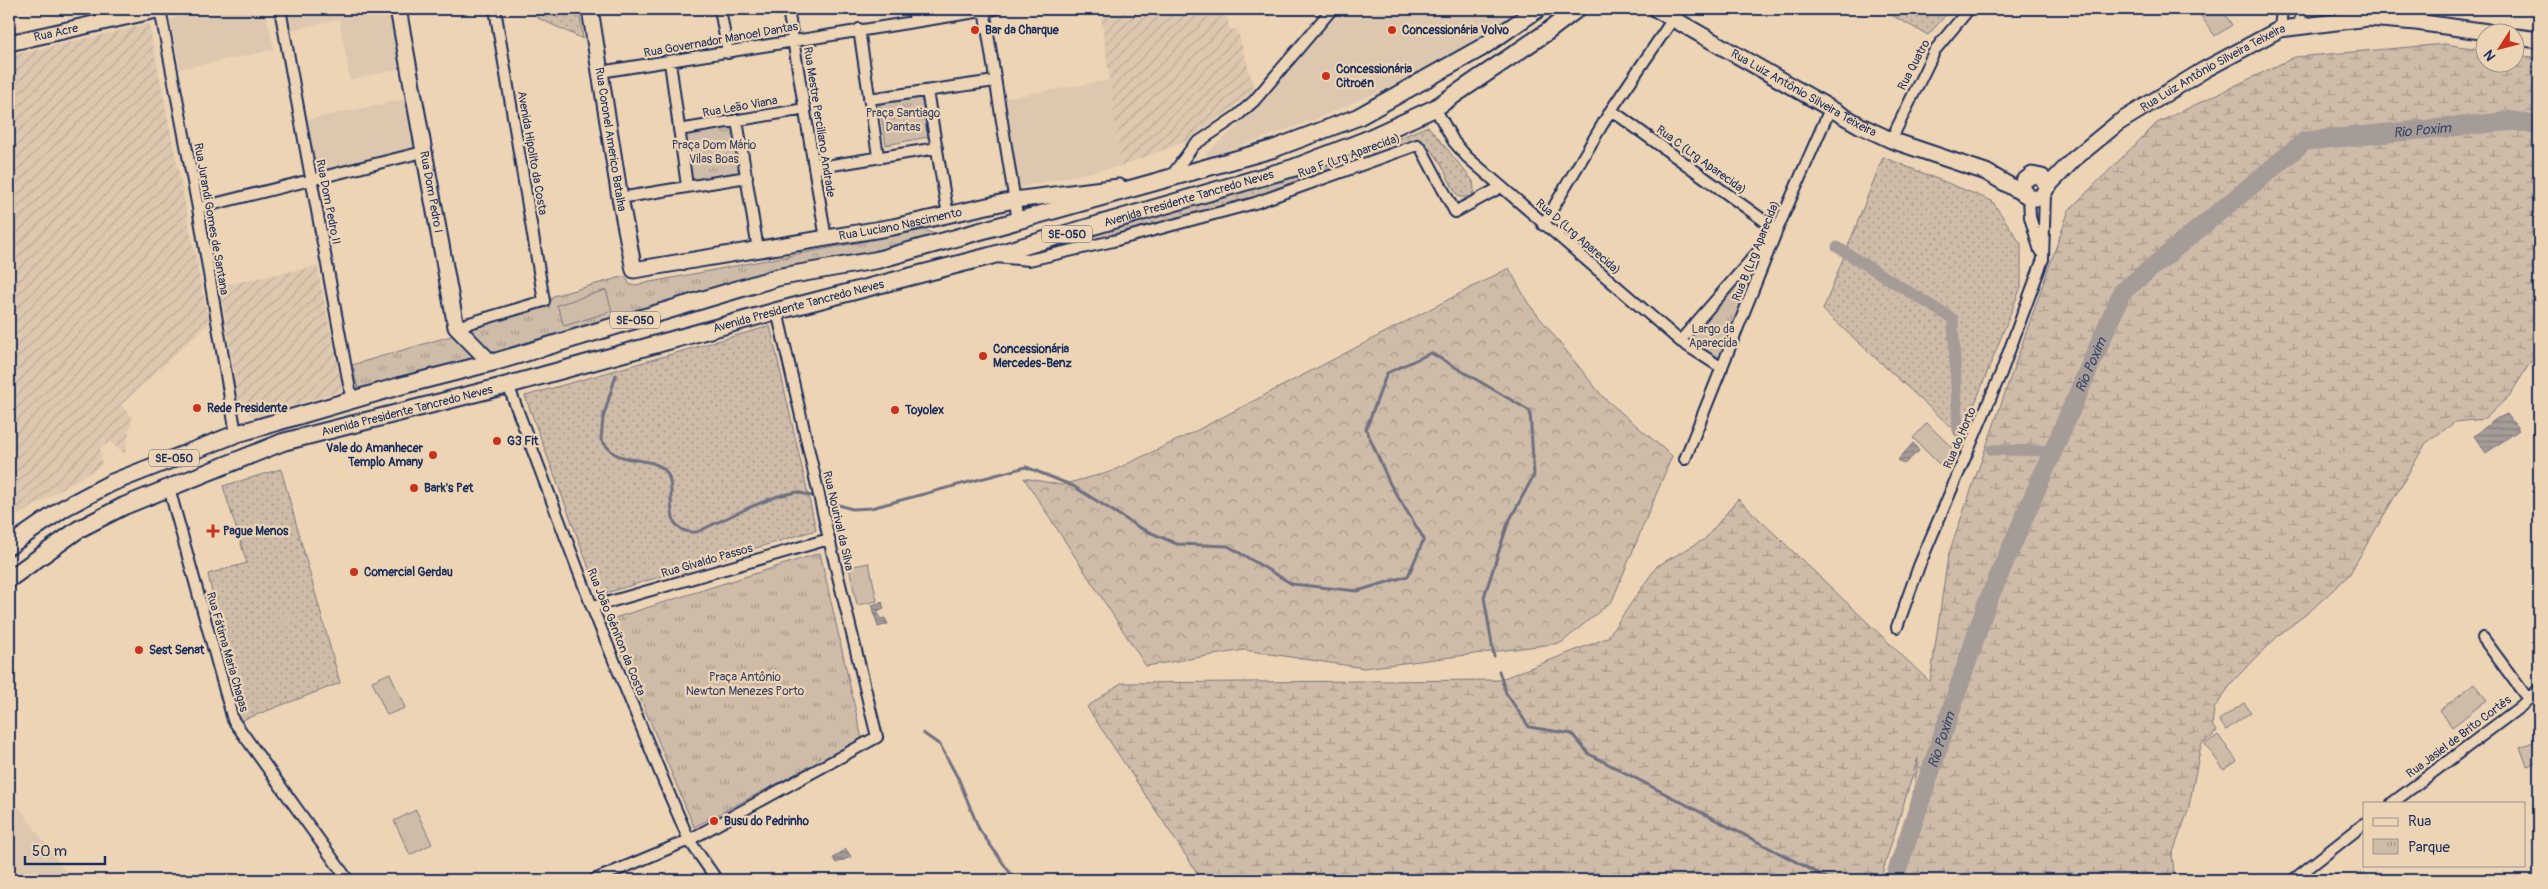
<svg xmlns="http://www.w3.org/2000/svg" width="2548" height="889" font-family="Pangolin,sans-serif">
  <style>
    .built { fill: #ddc8af }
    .industrial { fill: url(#industrial-furrows) }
    .grass { fill: url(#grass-dots); stroke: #757683 }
    .forest { fill: url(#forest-crowns); stroke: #757683 }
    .wetland { fill: url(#wetland-marsh); stroke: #757683 }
    .park { fill: url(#park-tufts); stroke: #757683 }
    .garden { fill: #cfbca8; stroke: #757683 }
    .water { fill: url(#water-rules); stroke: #6e7080 }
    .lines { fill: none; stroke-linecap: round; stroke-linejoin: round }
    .stream { stroke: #6e7080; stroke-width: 3 }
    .canal { stroke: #a59b97; stroke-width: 11 }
    .river { stroke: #a59b97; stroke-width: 19 }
    .street-casing { stroke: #1b2f5e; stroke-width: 14 }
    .secondary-casing { stroke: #1b2f5e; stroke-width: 19 }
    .primary-casing { stroke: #1b2f5e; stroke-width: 20 }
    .street { stroke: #edd4b5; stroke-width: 10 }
    .secondary { stroke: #edd4b5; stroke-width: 15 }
    .primary { stroke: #edd4b5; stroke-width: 16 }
    .poi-dot { fill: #c8321e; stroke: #edd4b5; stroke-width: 2 }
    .labels { text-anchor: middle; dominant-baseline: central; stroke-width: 4.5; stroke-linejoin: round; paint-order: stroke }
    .shield { fill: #edd4b5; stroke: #5a6078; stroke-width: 1 }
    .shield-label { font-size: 11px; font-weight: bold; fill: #1b2f5e }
    .poi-label { font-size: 12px; font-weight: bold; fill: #1b2f5e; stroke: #edd4b5; text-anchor: start }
    .street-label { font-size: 12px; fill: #1b2f5e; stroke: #edd4b5 }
    .park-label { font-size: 12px; fill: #364469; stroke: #edd4b5 }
    .water-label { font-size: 14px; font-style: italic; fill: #374569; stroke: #edd4b5 }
  </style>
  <defs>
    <pattern id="industrial-furrows" width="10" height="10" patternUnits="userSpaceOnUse" patternTransform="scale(1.25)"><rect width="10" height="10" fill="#ddc8af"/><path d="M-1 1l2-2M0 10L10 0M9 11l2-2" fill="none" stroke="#bdac99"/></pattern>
    <pattern id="grass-dots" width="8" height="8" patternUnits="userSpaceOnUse" patternTransform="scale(1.25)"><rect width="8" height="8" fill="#cfbca8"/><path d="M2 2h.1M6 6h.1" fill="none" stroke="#a7998c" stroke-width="1.8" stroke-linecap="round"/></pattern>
    <pattern id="forest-crowns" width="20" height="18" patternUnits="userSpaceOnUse" patternTransform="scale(1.25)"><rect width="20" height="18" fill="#cfbca8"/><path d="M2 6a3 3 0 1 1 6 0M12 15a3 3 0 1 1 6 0" fill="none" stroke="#a7998c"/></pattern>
    <pattern id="wetland-marsh" width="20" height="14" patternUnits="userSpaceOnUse" patternTransform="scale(1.25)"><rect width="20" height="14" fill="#cfbca8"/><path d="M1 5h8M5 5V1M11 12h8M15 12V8" fill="none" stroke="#a7998c"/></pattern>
    <pattern id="park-tufts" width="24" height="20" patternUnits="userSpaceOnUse" patternTransform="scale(1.25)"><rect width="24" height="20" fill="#cfbca8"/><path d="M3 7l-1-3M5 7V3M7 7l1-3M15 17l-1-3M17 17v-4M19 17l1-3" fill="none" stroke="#a7998c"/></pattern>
    <pattern id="water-rules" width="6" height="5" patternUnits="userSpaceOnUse" patternTransform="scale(1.25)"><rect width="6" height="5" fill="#a59b97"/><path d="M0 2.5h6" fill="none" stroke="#867f7e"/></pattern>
  </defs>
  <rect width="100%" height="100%" fill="#edd4b5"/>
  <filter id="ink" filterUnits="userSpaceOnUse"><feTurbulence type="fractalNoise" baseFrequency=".02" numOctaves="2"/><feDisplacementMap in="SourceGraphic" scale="10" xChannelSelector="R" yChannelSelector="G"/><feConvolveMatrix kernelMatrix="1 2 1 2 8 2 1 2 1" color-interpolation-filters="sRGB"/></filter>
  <g filter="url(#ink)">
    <path class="built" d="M214,9H265L274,50L180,69L170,19Z
      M286,9H388L400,69L350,80L339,19L289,31Z
      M1339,9H1519L1429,70L1314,120L1207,158L1206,153L1238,126Z
      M1110,80L1121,166L1020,187L1005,98Z
      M405,99L416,149L316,174L305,120Z
      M9,793L71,880H9Z"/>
    <path class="industrial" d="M1100,9H1225L1230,30L1237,29L1255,91L1187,141L1121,166Z
      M149,24L209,323L121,405L132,417L125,454L110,442L100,448L102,465L9,521V56Z
      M317,266L341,383V391L253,417L239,404L220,286Z"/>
    <path class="grass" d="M534,9H579L583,39L536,17Z
      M1880,9H1951L1928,35Z
      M1428,126L1473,181L1474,190L1472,197H1459C1444,177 1442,150 1416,141L1324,178L1025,259V252L1326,169Z
      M1883,157L1992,201L2021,244V287L1968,421L1951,427L1823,310Z
      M770,326L816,530L599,595L525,396Z
      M281,469L340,683L240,721L208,574L247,563L223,486Z"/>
    <path class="forest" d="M1509,268L1528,303L1603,397L1672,456L1612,601L1561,643L1364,668L1244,650L1146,666L1024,478L1061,485L1110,472L1190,434Z"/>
    <path class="wetland" d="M2445,44L2485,50L2486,62H2516V55L2539,58V324L2533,358L2510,395L2485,419L2455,422L2426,443L2349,575L2309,612L2280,634L2234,680L2214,709L2212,725L2217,732L2201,745L2188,811L2172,855L2175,880H1901L1918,758L1880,880H1202L1087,707L1121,683L1499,680L1607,638L1657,566L1705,539L1738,499L1930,682L1948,556L2069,210L2157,123L2295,57Z"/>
    <path class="park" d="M921,95L928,137L886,145L879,102Z
      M737,124L745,173L691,181L683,132Z
      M924,230L937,235L489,355L464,331L549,304L553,296L625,276L630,285H635Z
      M1755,261L1722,363L1687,341Z
      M458,334L479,357L358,388L352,365Z
      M820,553L862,739L694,827L608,620Z"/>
    <path class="garden" d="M2196,9H2221L2232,25L2215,36Z
      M606,290L612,311L564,326L557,305Z
      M1927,423L1955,451L1940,465L1913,438Z
      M869,563L877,601L857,605L849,567Z
      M390,673L405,708L387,715L372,681Z
      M2474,684L2487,700L2452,727L2440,710Z
      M2244,703L2251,712L2226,730L2219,720Z
      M2218,735L2237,761L2224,770L2205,744Z
      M2539,740V761L2527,766L2520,747Z
      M416,810L432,844L410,855L394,821Z"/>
    <path class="water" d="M2507,414L2519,430L2486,453L2474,436L2496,419Z
      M1913,443L1919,451L1904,464L1898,460Z
      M882,602L884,609L877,611L880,619L885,618L888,624L878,627L872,605Z
      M846,849L851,857L836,863L833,858Z"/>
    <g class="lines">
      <path class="stream" d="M616,375L603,418L601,440C605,444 610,451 615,454C629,463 660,457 668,475C677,491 659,535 697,532L748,508L778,496L797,492L811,496
        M829,502L852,509L871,508L1026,467L1073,486L1140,528L1177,544L1228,546L1292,584L1357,591L1408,576L1424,539L1390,484L1366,429L1387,373L1431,353L1530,411L1534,475L1508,523L1484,597L1494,656
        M1499,671L1506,693L1529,727L1572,734L1589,754L1831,880
        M923,733L940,745L959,780L979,829L1015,880"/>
      <path class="canal" d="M1837,247L1953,319L1958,431L1965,435
        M1992,450L2053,451"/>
      <path class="river" id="s1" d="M1894,880L1987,603L2122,292L2305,141L2514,121L2539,126"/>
      <defs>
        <path id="street" d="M160,9L198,208L236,434
          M280,9L352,401
          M720,9L728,53
          M788,9L826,239
          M913,9L915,21
          M984,9L1018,221
          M2300,25L2301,9
          M859,29L878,156
          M2280,29L2282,9
          M670,62L687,186
          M600,72L995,9
          M927,91L948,215
          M869,99L995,81
          M1435,108L1454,142L1467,157L1680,341L1722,368
          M1611,110L1777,230L1680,341
          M737,120L758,250
          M679,130L805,109
          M1891,140L1935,50L1969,9
          M814,168L937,148
          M1170,178L1194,145L1237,116L1254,101L1332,9
          M620,198L747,177
          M2029,198L2030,217L2040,251
          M198,208L423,152
          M1543,225L1611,110L1673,19
          M995,257L1029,260L1113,241L1255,203L1417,145L1421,148L1455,212L1501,187
          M456,327L544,301L495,9
          M508,385L592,607L664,782L689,840L717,880
          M1685,459L1777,230L1830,109
          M169,488L233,720L348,880
          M592,607L829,539
          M1897,627L1919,566L2001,373L2043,259L2045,193
          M2483,638L2528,699
          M2392,803L2520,707L2539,689
          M594,880L689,840L877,737L829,539L777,311
          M2293,880L2364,824"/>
        <g id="secondary">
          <path id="s2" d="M398,9L456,327L491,363"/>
          <path id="s3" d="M590,9L620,198L634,270L893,227L1014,200L1119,187"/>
          <path id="s4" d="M1656,9L1861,126L1891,140L1986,172L2024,194"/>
          <path d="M2516,37L2539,40"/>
          <path id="s5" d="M9,43L161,9"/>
          <path id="s6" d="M2047,187L2042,177L2032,175L2024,181L2022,187L2029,198H2041L2047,187L2074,159L2118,123L2204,70L2280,29L2368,18L2416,22L2488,32"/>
        </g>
        <g id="primary">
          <path d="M9,546L64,508L111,483L236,434L400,386L498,361L779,277L877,260L1273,149L1358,117L1481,48L1538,9"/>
          <path id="s7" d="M9,579L79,529L124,506L283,442L508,385L777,311L990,256L1293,168L1363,141L1435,108L1547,32L1577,9"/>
        </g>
      </defs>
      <use href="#street" class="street-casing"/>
      <use href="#secondary" class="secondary-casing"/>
      <use href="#primary" class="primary-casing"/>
      <use href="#street" class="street"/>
      <use href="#secondary" class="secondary"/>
      <use href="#primary" class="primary"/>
    </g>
  </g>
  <g class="poi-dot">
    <circle cx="975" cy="30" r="5"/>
    <circle cx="1392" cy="30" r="5"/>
    <circle cx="1326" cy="76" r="5"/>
    <circle cx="983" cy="356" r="5"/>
    <circle cx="197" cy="408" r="5"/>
    <circle cx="895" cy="410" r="5"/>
    <circle cx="497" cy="441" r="5"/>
    <circle cx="433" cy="455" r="5"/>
    <circle cx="414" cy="488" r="5"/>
    <path d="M210.5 523.5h5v5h5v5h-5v5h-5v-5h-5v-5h5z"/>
    <circle cx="354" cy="572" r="5"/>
    <circle cx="139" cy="650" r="5"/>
    <circle cx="714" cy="821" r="5"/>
  </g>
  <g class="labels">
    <g class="shield">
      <rect x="1042" y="225.5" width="50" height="17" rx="4"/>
      <rect x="610" y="311.5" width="50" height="17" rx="4"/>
      <rect x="149" y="449.5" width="50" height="17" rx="4"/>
    </g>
    <g class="shield-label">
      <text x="1067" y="234">SE-050</text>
      <text x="635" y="320">SE-050</text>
      <text x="174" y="458">SE-050</text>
    </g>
    <g class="poi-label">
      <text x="985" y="30">Bar da Charque</text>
      <text x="1402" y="30">Concessionária Volvo</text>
      <text x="1336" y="69">Concessionária<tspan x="1336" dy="14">Citroën</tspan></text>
      <text x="993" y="349">Concessionária<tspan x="993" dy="14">Mercedes-Benz</tspan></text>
      <text x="207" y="408">Rede Presidente</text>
      <text x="905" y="410">Toyolex</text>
      <text x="507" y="441">G3 Fit</text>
      <text x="423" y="448" text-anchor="end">Vale do Amanhecer<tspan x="423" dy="14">Templo Amany</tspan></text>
      <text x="424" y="488">Bark's Pet</text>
      <text x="223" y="531">Pague Menos</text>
      <text x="364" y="572">Comercial Gerdau</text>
      <text x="149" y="650">Sest Senat</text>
      <text x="724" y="821">Busu do Pedrinho</text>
    </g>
    <g class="street-label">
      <text stroke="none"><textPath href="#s5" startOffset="48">Rua Acre</textPath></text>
      <text transform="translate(721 40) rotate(-10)">Rua Governador Manoel Dantas</text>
      <text transform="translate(1914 65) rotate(-62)">Rua Quatro</text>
      <text stroke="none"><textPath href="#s6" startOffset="281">Rua Luiz Antônio Silveira Teixeira</textPath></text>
      <text stroke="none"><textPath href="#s4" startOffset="170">Rua Luiz Antônio Silveira Teixeira</textPath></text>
      <text transform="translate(740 107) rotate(-10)">Rua Leão Viana</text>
      <text transform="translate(819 122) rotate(81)">Rua Mestre Perciliano Andrade</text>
      <text stroke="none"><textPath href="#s3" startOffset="132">Rua Coronel Americo Batalha</textPath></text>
      <text transform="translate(532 153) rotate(80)">Avenida Hipolito da Costa</text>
      <text transform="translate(1349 156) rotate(-20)">Rua F (Lrg Aparecida)</text>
      <text transform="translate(1701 160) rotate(36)">Rua C (Lrg Aparecida)</text>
      <text stroke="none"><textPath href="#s2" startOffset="186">Rua Dom Pedro I</textPath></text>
      <text stroke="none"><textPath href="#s7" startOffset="1246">Avenida Presidente Tancredo Neves</textPath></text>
      <text transform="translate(328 202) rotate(79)">Rua Dom Pedro II</text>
      <text transform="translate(211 219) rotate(80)">Rua Jurandi Gomes de Santana</text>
      <text stroke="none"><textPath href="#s3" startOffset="535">Rua Luciano Nascimento</textPath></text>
      <text transform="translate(1578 237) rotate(41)">Rua D (Lrg Aparecida)</text>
      <text transform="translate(1756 251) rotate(-68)">Rua B (Lrg Aparecida)</text>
      <text stroke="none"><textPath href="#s7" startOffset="841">Avenida Presidente Tancredo Neves</textPath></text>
      <text stroke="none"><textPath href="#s7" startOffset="436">Avenida Presidente Tancredo Neves</textPath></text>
      <text transform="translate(1960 438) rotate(-67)">Rua do Horto</text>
      <text transform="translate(838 521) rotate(77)">Rua Nourival da Silva</text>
      <text transform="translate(707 561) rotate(-16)">Rua Givaldo Passos</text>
      <text transform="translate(616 632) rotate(68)">Rua João Gêniton da Costa</text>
      <text transform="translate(227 652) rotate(74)">Rua Fátima Maria Chagas</text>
      <text transform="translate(2459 737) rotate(-37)">Rua Jasiel de Brito Cortês</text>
    </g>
    <g class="park-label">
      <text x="903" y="113">Praça Santiago<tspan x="903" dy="14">Dantas</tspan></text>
      <text x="714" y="145">Praça Dom Mário<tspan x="714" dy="14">Vilas Boas</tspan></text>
      <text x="1713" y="329">Largo da<tspan x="1713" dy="14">Aparecida</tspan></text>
      <text x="745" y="677">Praça Antônio<tspan x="745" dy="14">Newton Menezes Porto</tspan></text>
    </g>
    <g class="water-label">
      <text stroke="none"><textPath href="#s1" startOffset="986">Rio Poxim</textPath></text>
      <text stroke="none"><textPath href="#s1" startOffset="552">Rio Poxim</textPath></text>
      <text stroke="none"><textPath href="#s1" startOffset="148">Rio Poxim</textPath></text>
    </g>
  </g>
  <rect width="2548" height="889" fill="none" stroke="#edd4b5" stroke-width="30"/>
  <rect x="15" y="15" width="2518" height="859" fill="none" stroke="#1b2f5e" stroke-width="2" filter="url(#ink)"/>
  <rect x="2363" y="802" width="162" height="65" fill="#edd4b5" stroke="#999292"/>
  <rect x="2373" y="818" width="25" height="8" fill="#edd4b5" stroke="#999292"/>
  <text x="2408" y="826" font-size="15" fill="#1b2f5e">Rua</text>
  <rect x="2373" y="839" width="25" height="15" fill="url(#park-tufts)" stroke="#999292"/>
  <text x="2408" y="852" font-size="15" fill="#1b2f5e">Parque</text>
  <g transform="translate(2500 48) rotate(234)"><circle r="24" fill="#edd4b5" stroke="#999292"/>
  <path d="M0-4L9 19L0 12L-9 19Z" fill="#c8321e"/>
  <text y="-8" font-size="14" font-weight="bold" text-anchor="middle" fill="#1b2f5e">N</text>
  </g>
  <path d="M25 856v8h80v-8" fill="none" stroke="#1b2f5e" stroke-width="2.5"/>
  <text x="32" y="856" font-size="15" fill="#1b2f5e" stroke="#edd4b5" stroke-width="4" paint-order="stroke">50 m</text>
</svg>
